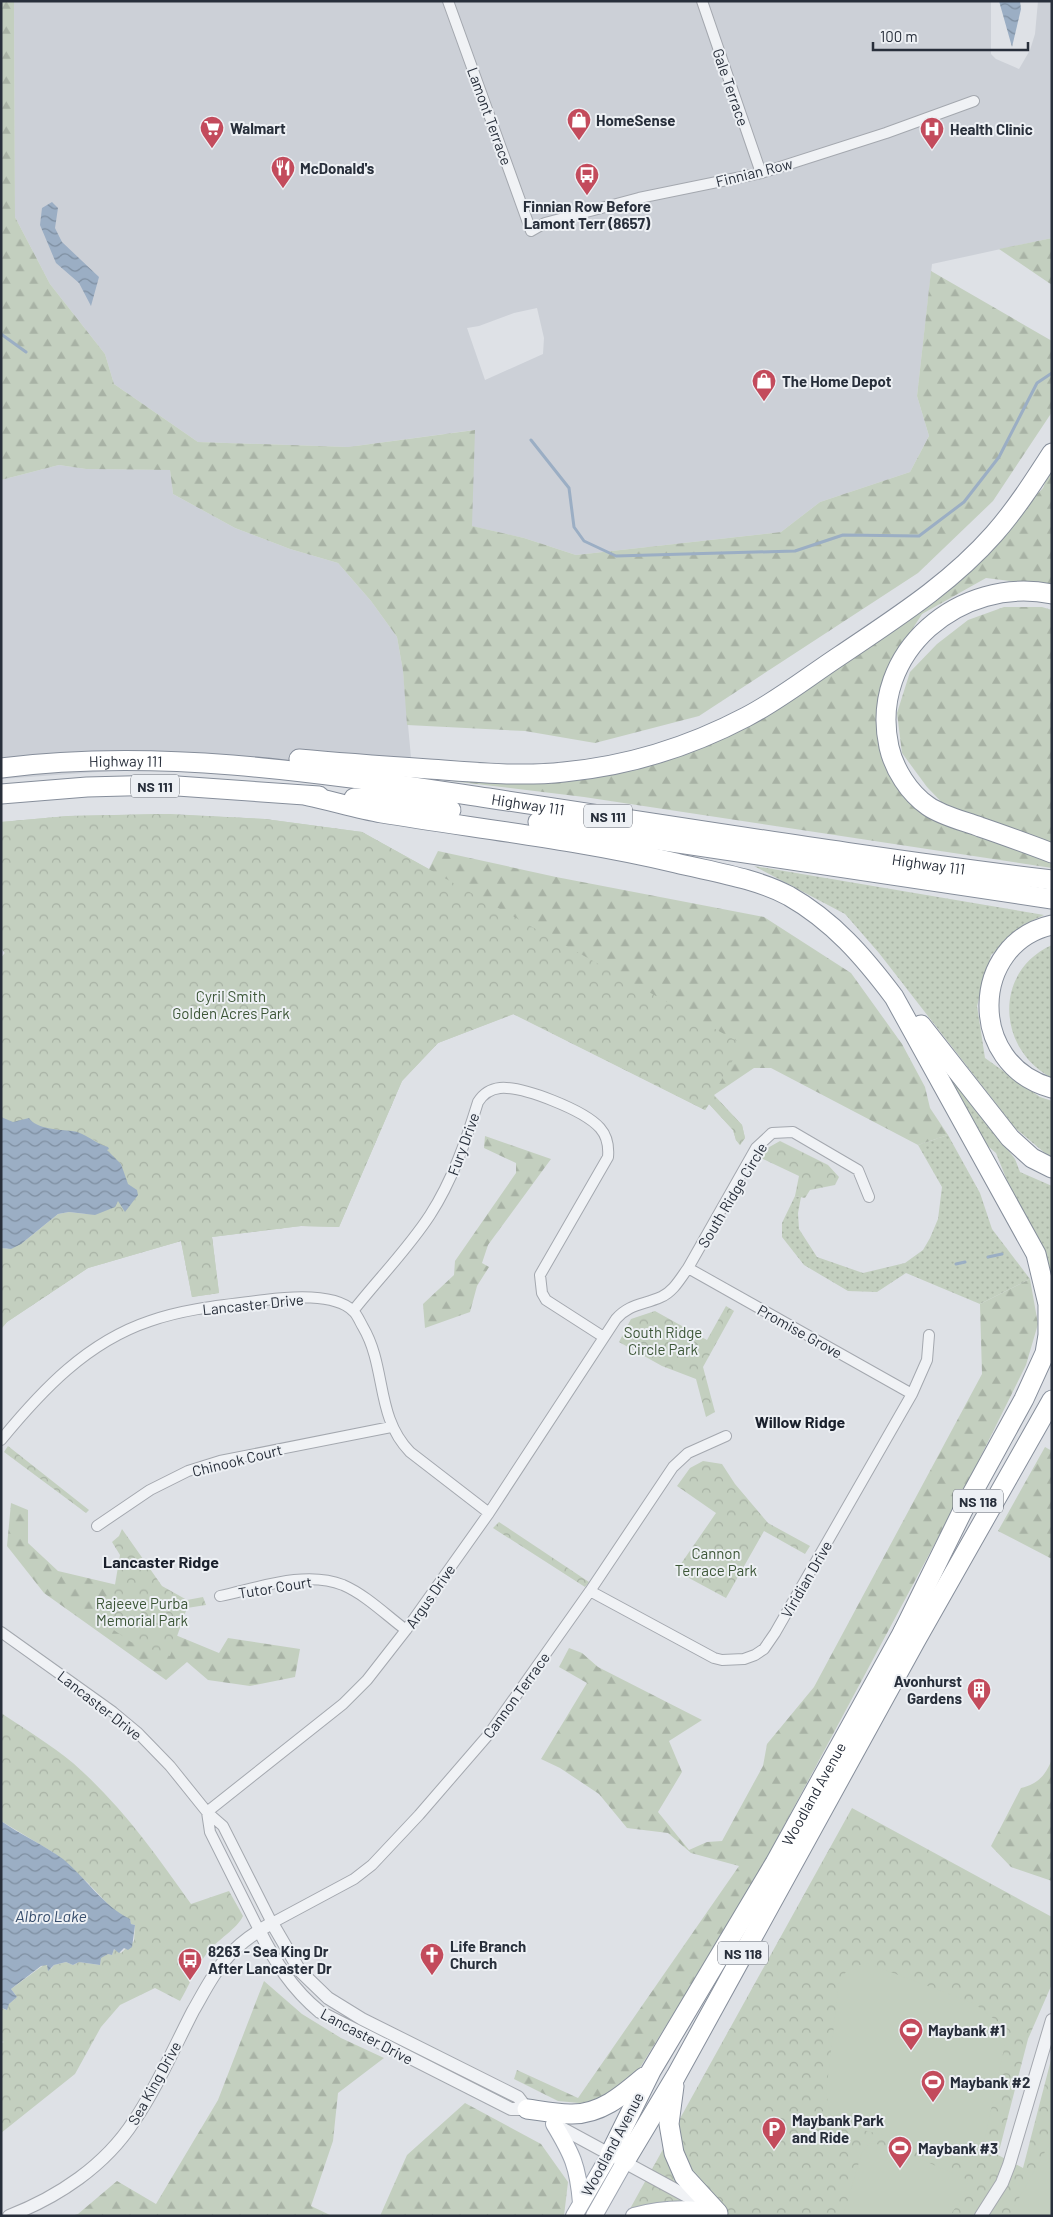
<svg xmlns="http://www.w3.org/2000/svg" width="1053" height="2217" font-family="Barlow,sans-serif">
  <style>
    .built { fill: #ccd0d7; fill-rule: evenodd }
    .grass { fill: url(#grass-dots) }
    .forest { fill: url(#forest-firs) }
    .park { fill: url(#park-crowns) }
    .pitch { fill: #c3cfbf }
    .water { fill: url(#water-waves) }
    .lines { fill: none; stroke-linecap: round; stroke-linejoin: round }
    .stream { stroke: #9baec4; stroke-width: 3 }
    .minor-casing { stroke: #a4a8af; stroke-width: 12 }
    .tertiary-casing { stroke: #a4a8af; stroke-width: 14 }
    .primary-casing { stroke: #9ea5b1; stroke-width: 18 }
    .motorway-casing { stroke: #868e9b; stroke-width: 21 }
    .minor { stroke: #f0f2f5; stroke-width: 10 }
    .tertiary { stroke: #f0f2f5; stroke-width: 12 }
    .primary { stroke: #fff; stroke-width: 16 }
    .motorway { stroke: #fff; stroke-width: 19 }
    .labels { text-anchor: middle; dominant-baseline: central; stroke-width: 4; stroke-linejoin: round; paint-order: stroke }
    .shield { fill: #edf0f4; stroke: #636972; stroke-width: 1 }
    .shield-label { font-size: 14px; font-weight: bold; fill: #282f3b }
    .street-label { font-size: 15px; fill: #282f3b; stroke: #edf0f4 }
    .poi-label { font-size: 15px; font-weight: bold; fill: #282f3b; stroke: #edf0f4; text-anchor: start }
    .park-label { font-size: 15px; fill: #3c5637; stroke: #edf0f4 }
    .neighbourhood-label { font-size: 16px; font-weight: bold; fill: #1a202c; stroke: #edf0f4 }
    .water-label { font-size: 16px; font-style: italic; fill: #364d6c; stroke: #edf0f4 }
  </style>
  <defs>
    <pattern id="grass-dots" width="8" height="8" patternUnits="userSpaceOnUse" patternTransform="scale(1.25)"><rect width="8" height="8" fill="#c3cfbf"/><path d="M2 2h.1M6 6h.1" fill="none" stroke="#a8b2a5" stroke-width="1.8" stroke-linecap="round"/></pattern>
    <pattern id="forest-firs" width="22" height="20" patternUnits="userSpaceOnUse" patternTransform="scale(1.25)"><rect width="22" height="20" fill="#c3cfbf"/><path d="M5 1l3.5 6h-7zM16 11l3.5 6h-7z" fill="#a8b2a5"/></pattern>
    <pattern id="park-crowns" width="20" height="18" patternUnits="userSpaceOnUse" patternTransform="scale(1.25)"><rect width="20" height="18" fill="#c3cfbf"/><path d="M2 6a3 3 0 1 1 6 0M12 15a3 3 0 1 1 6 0" fill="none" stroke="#a8b2a5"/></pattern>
    <pattern id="water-waves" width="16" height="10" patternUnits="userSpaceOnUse" patternTransform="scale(1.25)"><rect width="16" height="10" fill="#9baec4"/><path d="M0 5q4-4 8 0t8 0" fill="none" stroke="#7e8ea0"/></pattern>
  </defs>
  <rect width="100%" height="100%" fill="#dee1e6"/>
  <path class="built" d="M14,1H991V54L996,59L1019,69L1030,50L1035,34L1038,1H1052V238L932,264L917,396L929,436L910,472L820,502L781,532L576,555L524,538L471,526L474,430L348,447L198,442L114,384L105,354L50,284L15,217ZM537,308L544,338L543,354L485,380L467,328L479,326L514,313Z
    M59,465L86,469L170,470L173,494L235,528L290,549L338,563L371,601L397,637L403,671L414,790L181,766L1,779V480Z"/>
  <path class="grass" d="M754,866L1044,915L1023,925L991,955L977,1006L985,1058L1040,1097L1052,1101V1159L1015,1128L879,953L845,914Z
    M1052,945V1078C997,1050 993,971 1052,945Z
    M943,1064L1015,1159L1020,1172L1052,1186V1308L1034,1229L1026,1228L996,1153L978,1138Z
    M948,1135L980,1193L992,1229L1030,1279L980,1304L906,1273L877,1292L848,1291L804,1265L782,1237V1223L795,1196L801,1197L798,1213L799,1229L817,1257L863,1273L905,1263L923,1250L930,1238L938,1219L942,1187L918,1145Z"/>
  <path class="forest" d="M1,1H14L15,217L50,284L105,354L114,384L198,442L348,447L475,430L472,526L524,538L576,555L781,532L820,502L910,472L929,436L917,396L931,271L1052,341V412L993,501L918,573L699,716L595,743L525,731L407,725L403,671L397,637L371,601L338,563L290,549L235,528L173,494L170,470L86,469L59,465L1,480Z
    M1052,238V285L999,249Z
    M1052,465V586L986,578L922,614L905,641L884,698L902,783L1052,860V868L584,797L426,778L543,773L686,748L947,589L1043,488Z
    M1004,607H1042L1052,610V846L954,815L927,787L902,753L897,713L910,672L937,644L968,620Z
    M160,814L265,819L362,832L429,869L438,851L556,877L764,917L851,973L902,1044L925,1087L930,1108L948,1135L918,1145L771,1068H754L714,1095L742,1125L745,1138L740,1145L736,1140L733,1130L709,1104L705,1110L513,1014L438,1043L402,1081L339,1227L301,1226L212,1237L219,1293L192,1297L181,1241L88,1268L7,1322L1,1329V1248L7,1249L88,1216L1,1117V958L5,953L1,948V822L68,816Z
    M485,1136L551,1159L488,1245L482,1263L489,1267L477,1286L470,1312L425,1328L423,1304L454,1275L455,1261L516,1173V1163L484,1148Z
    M1030,1279L1038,1324L1026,1365L971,1476L755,1880L715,1947L636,2074L600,2105L558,2101L514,2079L517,2070L578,2098L739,1866L691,1853L668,1833L627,1828L599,1794L560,1768L541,1759L587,1683L559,1667L569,1648L582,1653L598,1667L702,1720L669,1741L682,1772L658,1812L689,1850L707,1842L722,1841L763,1766L767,1744L814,1687L982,1374L980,1304Z
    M1045,1447L1052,1451V1559L998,1531Z
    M11,1503L28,1510V1543L58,1571L151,1593L173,1634L219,1653L228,1638L300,1649L295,1677L250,1686L208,1680L187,1662L166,1680L44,1593L7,1546Z
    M1052,1759V1881L1011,1867L991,1846L1021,1788C1038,1784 1046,1775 1052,1759Z
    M264,1981L302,2014L341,2038L384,2058L338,2093L333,2141L311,2206L332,2216H72L78,2214L117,2181L156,2204L218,2100Z
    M465,2103L541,2144L568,2182L564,2216H380L407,2155Z"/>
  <path class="park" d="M170,814L265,819L362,832L742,1044L713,1095L742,1125L745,1138L740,1145L736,1140L733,1130L709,1104L705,1110L514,1014L438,1043L402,1081L339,1227L301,1226L212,1237L219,1293L192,1297L181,1241L88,1268L7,1322L1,1329V1248L7,1249L21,1244L58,1214L69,1212L95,1215L115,1207L118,1201L123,1210L132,1204L135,1196L121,1164L108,1151V1147C97,1143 84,1132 72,1131C59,1130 37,1129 29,1118L13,1122L1,1117V958L5,953L1,948V822L68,816Z
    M780,1141L828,1165L839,1177L835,1185L810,1190L805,1198L795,1196L799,1176L759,1157L764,1150Z
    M726,1306L734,1311L703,1367L715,1412L706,1417L696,1379L662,1366L619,1342L631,1319L655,1311L707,1340Z
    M8,1446L89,1510L86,1513L4,1452Z
    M703,1461L722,1464L735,1484L768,1523L810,1546L805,1554L764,1531L726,1598L676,1571L716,1513L677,1486L690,1468Z
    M499,1522L589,1582L585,1587L493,1528Z
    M122,1529L162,1586L187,1600L203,1597L206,1605L187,1608L170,1656L131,1642L108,1626L120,1555L112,1542L119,1536Z
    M1,1713C25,1729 51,1745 73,1763C120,1804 155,1853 191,1904L229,1891L243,1916C238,1928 216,1941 207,1953C196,1967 189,1986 180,2001L155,1988L120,2005L101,2027L75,2074L1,2133V2043L4,2042L1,2041L2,2008L6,2010L9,2004L17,1997L11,1989L45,1964L51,1969L54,1965L66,1962L73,1965L79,1962L100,1965L101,1957L108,1954L112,1955L114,1949L121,1953L134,1941L135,1925L131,1924L130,1920L117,1914L88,1883L54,1853L1,1821Z
    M852,1808L1052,1917V1984L1028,2039L998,2155L1023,2168L1052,2056V2216H626Z"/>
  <path class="pitch" d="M855,1965H872L975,2004L1008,2030L985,2138C976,2151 972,2155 956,2154L832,2122L826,2093L839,1983L847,1970Z
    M1051,2141L1052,2216H1009Z
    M870,2143L893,2147L968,2180L964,2195L951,2214L949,2216H843L862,2152Z"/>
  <path class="water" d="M999,1H1020L1021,9L1012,47Z
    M52,202L58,208L55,228L62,242L99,277L91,306L79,283L56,263L40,225L42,208Z
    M1,1117L13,1122L29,1118C36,1129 60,1130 72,1131C84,1132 96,1144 108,1147L109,1149L107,1150L121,1164L128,1184L137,1190L138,1195L125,1212L118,1201L115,1207L95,1215L69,1212L58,1214L21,1244L11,1249L1,1248Z
    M1,1821C21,1835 44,1845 63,1859C86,1878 102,1905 130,1919L131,1924L135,1925L132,1947L128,1950L124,1948L119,1953L114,1949L112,1955L108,1954L101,1958L100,1965L79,1962L73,1965L66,1962L54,1965L48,1971L47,1965L41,1966L11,1989L17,1997L9,2004L7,2010L2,2008L1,2013Z"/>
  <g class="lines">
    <path class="stream" d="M1,334L26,352
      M531,440L569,488L574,527L584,541L616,556L795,551L843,535L919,536L964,502L999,457L1037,383L1052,373
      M988,1257L1002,1254
      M956,1264L965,1262"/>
    <defs>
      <path id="minor" d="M448,1L531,231L545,223L639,198L761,173L886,133L974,101
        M702,1L761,173
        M688,1268L912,1394
        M353,1311C378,1279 408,1249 430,1215C452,1181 466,1141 478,1102C483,1094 490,1089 500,1088C523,1086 584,1110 600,1128C607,1136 609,1146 608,1157L540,1275L542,1293L546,1300L602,1336
        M1,1440C42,1390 87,1342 150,1321C187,1308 227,1305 265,1300C288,1297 335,1293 353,1311C357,1314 360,1322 363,1327C387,1368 375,1416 410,1452L489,1513
        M97,1526L150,1490L188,1471L220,1461L391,1427
        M590,1591L714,1658L722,1660L744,1659L755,1655L764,1649L775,1633L912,1394L927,1360L929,1335
        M220,1596C258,1588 305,1570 343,1585C366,1595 386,1615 406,1630
        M1,1632L113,1712L137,1732L170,1766L207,1812L223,1826L272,1923L354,1879L372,1865L419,1815L489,1734L590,1591L673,1467L688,1453L726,1436
        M207,1812L343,1704L367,1680L406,1630L489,1513L616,1319C629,1304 643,1305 661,1297C673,1292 680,1279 688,1268L756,1148L772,1133L793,1132L858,1170L869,1197
        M207,1812L210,1832L259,1930"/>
      <path id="tertiary" d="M259,1930C275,1962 292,1989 320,2012L511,2109H527
        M554,2124L707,2207
        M9,2216C58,2197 105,2166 134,2121C157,2087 174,2048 193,2011C203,1994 212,1975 225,1960C238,1944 254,1933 272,1923L300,1971L328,1998L362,2019L518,2097L527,2109L534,2113
        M981,2216L1002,2183L1009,2165L1052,2020"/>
      <path id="primary" d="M554,2124C572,2154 578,2166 581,2203
        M574,2216L610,2154
        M594,2216L625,2161
        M634,2216C663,2208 689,2207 718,2213"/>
      <g id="motorway">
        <path d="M1052,594C961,575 868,652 889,747C894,769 909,793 928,806C942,816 964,821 980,827C1004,835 1028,844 1052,853"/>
        <path d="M299,759C342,763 385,766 429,769C473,772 519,777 564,772C627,766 689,747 746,717C779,700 809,676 841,655C894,619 950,584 994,534C1016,509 1034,481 1052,453"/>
        <path id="s1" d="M1,768C164,747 327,774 488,798C676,826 863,857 1052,880"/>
        <path d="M1,794L87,787L163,785L319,796"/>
        <path d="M308,796C333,801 357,809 382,813C480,829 579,840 676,863C713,872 755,878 789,896C833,921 864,957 894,997L1036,1254L1048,1304V1335L1045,1353L1024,1399L962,1512L903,1632"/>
        <path d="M354,798L382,799L451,810"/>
        <path d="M538,822L1052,899"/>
        <path d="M1052,925C970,943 966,1065 1052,1088"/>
        <path d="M921,1025L1010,1138L1032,1158L1052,1168"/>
        <path d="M674,2086L669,2124L674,2153L684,2176L718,2213"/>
        <path d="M527,2109C541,2111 556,2114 570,2114C600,2115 623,2095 644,2077"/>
        <path id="s2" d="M610,2154L651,2071L775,1863L909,1621"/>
        <path d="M625,2161L676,2076L916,1640L1052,1400"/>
      </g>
    </defs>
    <use href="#minor" class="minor-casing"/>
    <use href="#tertiary" class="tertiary-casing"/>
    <use href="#primary" class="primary-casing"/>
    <use href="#motorway" class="motorway-casing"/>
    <use href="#minor" class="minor"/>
    <use href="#tertiary" class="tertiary"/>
    <use href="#primary" class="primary"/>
    <use href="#motorway" class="motorway"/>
  </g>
  <defs>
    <symbol id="shop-pin" viewBox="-11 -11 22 30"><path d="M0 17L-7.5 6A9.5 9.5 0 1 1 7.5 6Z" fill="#c34b5c" stroke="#edf0f4"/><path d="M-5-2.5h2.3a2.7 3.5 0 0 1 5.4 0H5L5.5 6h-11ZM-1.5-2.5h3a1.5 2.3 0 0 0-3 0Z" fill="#fff"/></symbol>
    <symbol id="supermarket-pin" viewBox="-11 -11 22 30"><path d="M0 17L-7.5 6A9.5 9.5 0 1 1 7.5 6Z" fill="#c34b5c" stroke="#edf0f4"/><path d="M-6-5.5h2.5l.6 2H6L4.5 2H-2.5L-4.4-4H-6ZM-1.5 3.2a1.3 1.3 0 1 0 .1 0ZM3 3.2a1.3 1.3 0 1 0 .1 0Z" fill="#fff"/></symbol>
    <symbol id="hospital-pin" viewBox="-11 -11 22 30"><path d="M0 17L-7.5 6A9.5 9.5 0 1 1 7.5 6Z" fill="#c34b5c" stroke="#edf0f4"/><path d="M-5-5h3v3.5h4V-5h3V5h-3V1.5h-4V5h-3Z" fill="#fff"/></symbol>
    <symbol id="restaurant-pin" viewBox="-11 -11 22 30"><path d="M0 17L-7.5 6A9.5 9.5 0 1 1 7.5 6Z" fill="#c34b5c" stroke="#edf0f4"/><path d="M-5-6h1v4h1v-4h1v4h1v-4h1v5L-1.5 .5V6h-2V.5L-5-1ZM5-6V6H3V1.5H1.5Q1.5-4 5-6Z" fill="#fff"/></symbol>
    <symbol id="bus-pin" viewBox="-11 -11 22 30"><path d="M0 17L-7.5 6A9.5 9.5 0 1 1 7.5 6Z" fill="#c34b5c" stroke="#edf0f4"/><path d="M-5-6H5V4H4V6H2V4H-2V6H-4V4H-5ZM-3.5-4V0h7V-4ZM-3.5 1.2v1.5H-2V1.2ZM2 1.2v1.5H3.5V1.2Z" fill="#fff"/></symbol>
    <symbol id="building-pin" viewBox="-11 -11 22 30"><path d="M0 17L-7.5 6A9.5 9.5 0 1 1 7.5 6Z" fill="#c34b5c" stroke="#edf0f4"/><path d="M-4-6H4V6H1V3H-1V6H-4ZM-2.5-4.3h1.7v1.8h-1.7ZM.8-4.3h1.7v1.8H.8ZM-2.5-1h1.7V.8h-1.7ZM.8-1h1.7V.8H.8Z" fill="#fff"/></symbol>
    <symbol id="church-pin" viewBox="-11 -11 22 30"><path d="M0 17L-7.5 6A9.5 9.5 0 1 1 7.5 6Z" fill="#c34b5c" stroke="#edf0f4"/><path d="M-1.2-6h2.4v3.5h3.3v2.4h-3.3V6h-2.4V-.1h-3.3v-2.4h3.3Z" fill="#fff"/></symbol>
    <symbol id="stadium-pin" viewBox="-11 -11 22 30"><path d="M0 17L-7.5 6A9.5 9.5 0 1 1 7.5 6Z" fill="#c34b5c" stroke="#edf0f4"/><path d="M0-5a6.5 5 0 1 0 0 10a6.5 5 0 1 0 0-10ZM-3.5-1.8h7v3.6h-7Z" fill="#fff"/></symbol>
    <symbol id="parking-pin" viewBox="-11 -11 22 30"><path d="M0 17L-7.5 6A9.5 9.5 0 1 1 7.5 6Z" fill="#c34b5c" stroke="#edf0f4"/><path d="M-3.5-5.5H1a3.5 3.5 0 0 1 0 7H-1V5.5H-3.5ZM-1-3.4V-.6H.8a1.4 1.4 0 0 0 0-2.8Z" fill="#fff"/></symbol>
  </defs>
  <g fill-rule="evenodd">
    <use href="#shop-pin" x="565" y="106" width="28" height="38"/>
    <use href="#supermarket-pin" x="198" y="114" width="28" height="38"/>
    <use href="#hospital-pin" x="918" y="115" width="28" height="38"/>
    <use href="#restaurant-pin" x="269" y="154" width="28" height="38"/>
    <use href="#bus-pin" x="573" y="161" width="28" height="38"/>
    <use href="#shop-pin" x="750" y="367" width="28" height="38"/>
    <use href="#building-pin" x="965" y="1676" width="28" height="38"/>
    <use href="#church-pin" x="418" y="1941" width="28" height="38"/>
    <use href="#bus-pin" x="176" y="1946" width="28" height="38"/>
    <use href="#stadium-pin" x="897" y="2016" width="28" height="38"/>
    <use href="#stadium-pin" x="919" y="2068" width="28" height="38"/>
    <use href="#parking-pin" x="760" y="2115" width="28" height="38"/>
    <use href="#stadium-pin" x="886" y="2134" width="28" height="38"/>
  </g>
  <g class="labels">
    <g class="shield">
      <rect x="131" y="774.5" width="48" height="23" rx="4"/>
      <rect x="584" y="804.5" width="48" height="23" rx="4"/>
      <rect x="953" y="1489.5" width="50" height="23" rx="4"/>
      <rect x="718" y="1941.5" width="50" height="23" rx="4"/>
    </g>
    <g class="shield-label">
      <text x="155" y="786">NS 111</text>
      <text x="608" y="816">NS 111</text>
      <text x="978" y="1501">NS 118</text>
      <text x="743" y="1953">NS 118</text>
    </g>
    <g class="street-label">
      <text transform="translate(731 87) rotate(71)">Gale Terrace</text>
      <text transform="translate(490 116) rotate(70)">Lamont Terrace</text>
      <text transform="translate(754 172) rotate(-14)">Finnian Row</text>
      <text stroke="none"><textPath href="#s1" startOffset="125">Highway 111</textPath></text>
      <text stroke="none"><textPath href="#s1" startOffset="530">Highway 111</textPath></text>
      <text stroke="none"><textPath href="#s1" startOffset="935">Highway 111</textPath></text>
      <text transform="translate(463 1144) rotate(-70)">Fury Drive</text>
      <text transform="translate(732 1195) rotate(-59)">South Ridge Circle</text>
      <text transform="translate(253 1304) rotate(-6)">Lancaster Drive</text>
      <text transform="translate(800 1331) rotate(29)">Promise Grove</text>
      <text transform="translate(237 1460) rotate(-14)">Chinook Court</text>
      <text transform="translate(806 1579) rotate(-60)">Viridian Drive</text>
      <text transform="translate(275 1587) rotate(-9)">Tutor Court</text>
      <text transform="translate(430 1596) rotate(-55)">Argus Drive</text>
      <text transform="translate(516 1695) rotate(-54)">Cannon Terrace</text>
      <text transform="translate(100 1705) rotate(38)">Lancaster Drive</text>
      <text stroke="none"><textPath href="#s2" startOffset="414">Woodland Avenue</textPath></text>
      <text transform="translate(367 2036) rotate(28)">Lancaster Drive</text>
      <text transform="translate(154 2083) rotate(-61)">Sea King Drive</text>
      <text transform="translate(612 2144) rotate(-62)">Woodland Avenue</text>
    </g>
    <g class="poi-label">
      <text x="596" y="120">HomeSense</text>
      <text x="230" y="128">Walmart</text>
      <text x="950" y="129">Health Clinic</text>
      <text x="300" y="168">McDonald's</text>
      <text x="587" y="206" text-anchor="middle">Finnian Row Before<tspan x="587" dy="17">Lamont Terr (8657)</tspan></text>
      <text x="782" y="381">The Home Depot</text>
      <text x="962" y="1681" text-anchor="end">Avonhurst<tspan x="962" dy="17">Gardens</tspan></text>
      <text x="450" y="1946">Life Branch<tspan x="450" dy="17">Church</tspan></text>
      <text x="208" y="1951">8263 - Sea King Dr<tspan x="208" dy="17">After Lancaster Dr</tspan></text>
      <text x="928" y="2030">Maybank #1</text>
      <text x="950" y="2082">Maybank #2</text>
      <text x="792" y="2120">Maybank Park<tspan x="792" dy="17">and Ride</tspan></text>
      <text x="918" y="2148">Maybank #3</text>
    </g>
    <g class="park-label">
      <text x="231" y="996">Cyril Smith<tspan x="231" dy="17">Golden Acres Park</tspan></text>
      <text x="663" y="1332">South Ridge<tspan x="663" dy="17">Circle Park</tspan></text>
      <text x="716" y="1553">Cannon<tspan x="716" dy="17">Terrace Park</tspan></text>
      <text x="142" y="1603">Rajeeve Purba<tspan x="142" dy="17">Memorial Park</tspan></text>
    </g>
    <g class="neighbourhood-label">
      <text x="800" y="1421">Willow Ridge</text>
      <text x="161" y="1561">Lancaster Ridge</text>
    </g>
    <g class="water-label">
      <text x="51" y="1915">Albro Lake</text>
    </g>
  </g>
  <rect width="1053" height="2217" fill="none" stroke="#282f3b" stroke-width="5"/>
  <path d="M873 42v8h155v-8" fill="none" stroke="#282f3b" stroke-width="2.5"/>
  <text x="880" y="42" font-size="15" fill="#282f3b" stroke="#edf0f4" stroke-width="4" paint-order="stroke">100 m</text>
</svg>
